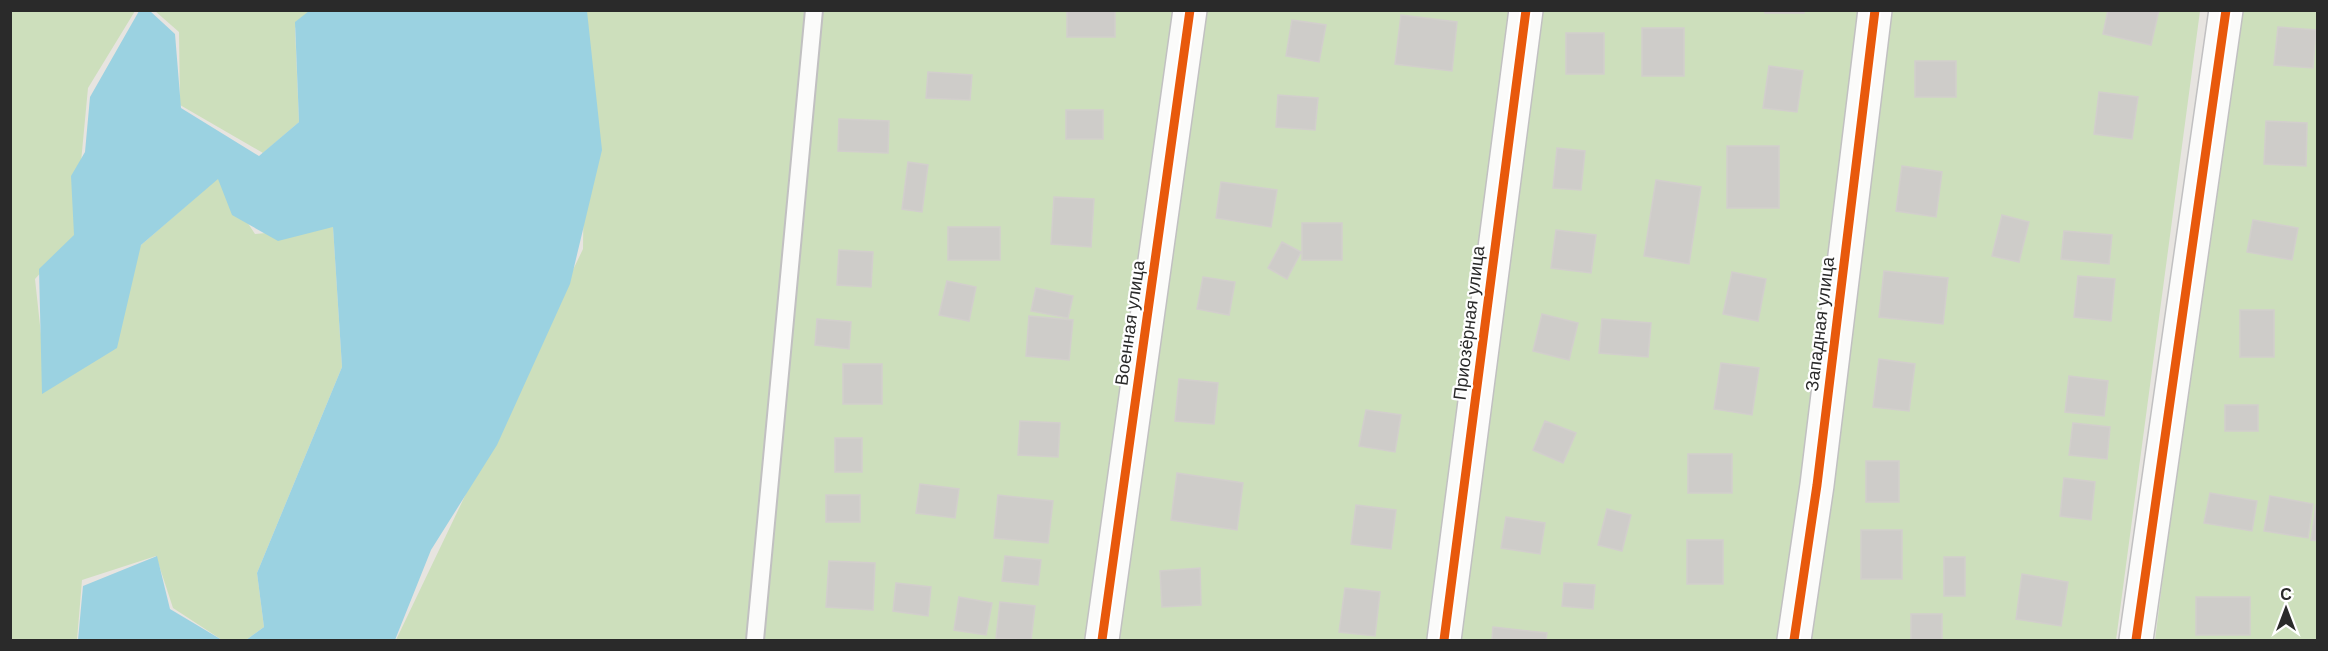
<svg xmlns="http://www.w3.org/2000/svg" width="2328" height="651" font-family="Arial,sans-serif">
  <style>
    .green { fill: #cddfbc }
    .water { fill: #9bd2e1 }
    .building { fill: #ceccc9; stroke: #d2cfcc; stroke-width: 1.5 }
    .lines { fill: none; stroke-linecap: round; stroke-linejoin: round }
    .lane-casing { stroke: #c1c0c1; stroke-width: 20 }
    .street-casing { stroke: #c1c0c1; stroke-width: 36 }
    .lane { stroke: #fbfbfa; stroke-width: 16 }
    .street { stroke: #fbfbfa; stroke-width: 33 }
    .cycleway-casing { stroke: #fff; stroke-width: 13 }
    .cycleway { stroke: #e8590c; stroke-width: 9 }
    .labels { text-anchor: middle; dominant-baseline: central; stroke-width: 4.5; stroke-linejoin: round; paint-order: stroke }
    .street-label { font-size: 18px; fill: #2a2a2a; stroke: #fff }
  </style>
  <rect width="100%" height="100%" fill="#e7e4e0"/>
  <path class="green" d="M10,11H135L88,88L74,236L35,279L46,381L141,245L218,178L255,234L333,227L342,367L257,573L264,627L246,640H222L173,608L156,556L82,580L77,640H11Z
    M155,11H315L295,28L299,122L263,153L180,105L179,32Z
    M586,11H2200L2116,640H396L583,249Z
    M2234,11H2317V640H2155Z"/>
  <path class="water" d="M139,11H150L175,34L181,108L259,156L299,122L295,22L309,11H587L602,150L570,284L497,445L431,550L395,640H246L264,627L257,573L342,367L333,227L278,241L232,215L218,179L141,245L117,348L42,394L39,269L74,235L71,176L85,152L90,97Z
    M157,556L170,609L222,640H78L83,586Z"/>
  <path class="building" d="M1067,10H1115V37H1067Z
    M1765,10H1804V13H1765Z
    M2108,10H2159L2151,45L2103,34Z
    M1401,15L1457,22L1452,71L1395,64Z
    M1292,20L1326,25L1319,62L1286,56Z
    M2278,27L2316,30L2313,68L2274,65Z
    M1642,28H1684V76H1642Z
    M1566,33H1604V74H1566Z
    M1915,61H1956V97H1915Z
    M1769,66L1803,71L1797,112L1763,108Z
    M928,72L972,75L970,100L926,98Z
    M2099,92L2138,97L2132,139L2094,134Z
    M1278,95L1318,98L1315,130L1276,127Z
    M1066,110H1103V139H1066Z
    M839,119L889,121L888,153L838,151Z
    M2266,121L2307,123L2306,166L2264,164Z
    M1727,146H1779V208H1727Z
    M1557,148L1585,151L1581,190L1553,188Z
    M908,162L928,165L922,212L902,209Z
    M1902,166L1942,172L1936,217L1896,211Z
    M1656,180L1701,187L1689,264L1644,256Z
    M1221,182L1277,190L1271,227L1216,218Z
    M1054,197L1094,199L1091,247L1051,244Z
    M2002,215L2029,222L2019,262L1992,256Z
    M2253,220L2298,228L2292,260L2247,252Z
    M1302,223H1342V260H1302Z
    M948,227H1000V260H948Z
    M1556,230L1596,235L1591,273L1551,268Z
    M2064,231L2112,235L2109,264L2061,259Z
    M1282,242L1301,252L1287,279L1268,268Z
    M839,250L873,252L871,287L837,285Z
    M1884,271L1948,278L1943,324L1879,317Z
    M1732,272L1766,279L1758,321L1723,314Z
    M2078,276L2115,279L2111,321L2074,317Z
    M1203,277L1235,282L1229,315L1197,309Z
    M947,281L976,287L969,321L939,315Z
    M1036,288L1073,296L1068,318L1031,311Z
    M2240,310H2274V357H2240Z
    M1542,314L1578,323L1569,360L1533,351Z
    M1029,316L1073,320L1069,360L1026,356Z
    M817,319L851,322L849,349L815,345Z
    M1602,319L1651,323L1648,357L1599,353Z
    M1879,359L1915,364L1909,411L1873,407Z
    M1721,363L1759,368L1752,415L1714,409Z
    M843,364H882V404H843Z
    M2069,376L2108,381L2104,416L2065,412Z
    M1179,379L1218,383L1214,424L1175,421Z
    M2225,405H2258V431H2225Z
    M1366,410L1401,415L1395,452L1359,446Z
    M1020,421L1060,423L1058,457L1018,455Z
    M1545,421L1576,433L1563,463L1533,450Z
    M2073,423L2110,427L2107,459L2069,455Z
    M835,438H862V472H835Z
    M1688,454H1732V493H1688Z
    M1866,461H1899V502H1866Z
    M1177,473L1243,483L1237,530L1171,520Z
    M2064,478L2095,482L2091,520L2060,516Z
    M920,484L959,489L955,518L916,513Z
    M2210,493L2257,501L2252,531L2204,523Z
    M826,495H860V522H826Z
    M998,495L1053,501L1048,543L994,538Z
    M2270,496L2313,504L2308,538L2264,531Z
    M1356,505L1396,510L1391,549L1351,544Z
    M2316,505H2318V541L2311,540Z
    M1607,509L1631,515L1622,551L1598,545Z
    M1506,517L1545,523L1540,554L1501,548Z
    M1861,530H1902V579H1861Z
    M1687,540H1723V584H1687Z
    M1005,556L1041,560L1038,585L1002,581Z
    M1944,557H1965V596H1944Z
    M829,561L875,563L873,610L826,607Z
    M1200,568L1201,605L1162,607L1160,571Z
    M2022,574L2068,582L2061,626L2016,619Z
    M896,583L931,587L928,616L893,611Z
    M1564,583L1595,585L1593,609L1562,606Z
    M1345,588L1380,592L1375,636L1339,632Z
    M959,597L992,603L986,635L954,630Z
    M2196,597H2250V635H2196Z
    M1000,602L1035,606L1031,640L996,638Z
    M1911,614H1942V640H1911Z
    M1493,627L1547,633L1546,640H1492Z"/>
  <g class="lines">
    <defs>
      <path id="lane" d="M755,640L814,10"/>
      <path id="street" d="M1102,640L1190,10
        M1444,640L1526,10
        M1794,640L1817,485L1875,10
        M2136,640L2226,10"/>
    </defs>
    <use href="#lane" class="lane-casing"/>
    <use href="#street" class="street-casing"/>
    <use href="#lane" class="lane"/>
    <use href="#street" class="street"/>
    <defs>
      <path id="cycleway" d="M1102,640L1190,10
        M1444,640L1526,10
        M1794,640L1817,485L1875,10
        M2136,640L2226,10"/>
    </defs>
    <use href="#cycleway" class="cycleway-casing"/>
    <use href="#cycleway" class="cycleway"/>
  </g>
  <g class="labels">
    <g class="street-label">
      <text transform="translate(1130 323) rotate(-82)">Военная улица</text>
      <text transform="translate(1469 323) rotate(-83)">Приозёрная улица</text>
      <text transform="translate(1820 324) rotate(-83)">Западная улица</text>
    </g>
  </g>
  <rect width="2328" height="651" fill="none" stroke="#2a2a2a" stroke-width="24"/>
  <g transform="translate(2286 609)" stroke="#ffffff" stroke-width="4.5" paint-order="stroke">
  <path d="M0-4.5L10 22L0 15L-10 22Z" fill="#2a2a2a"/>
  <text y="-9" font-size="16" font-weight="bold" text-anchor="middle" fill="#2a2a2a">С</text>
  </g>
</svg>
